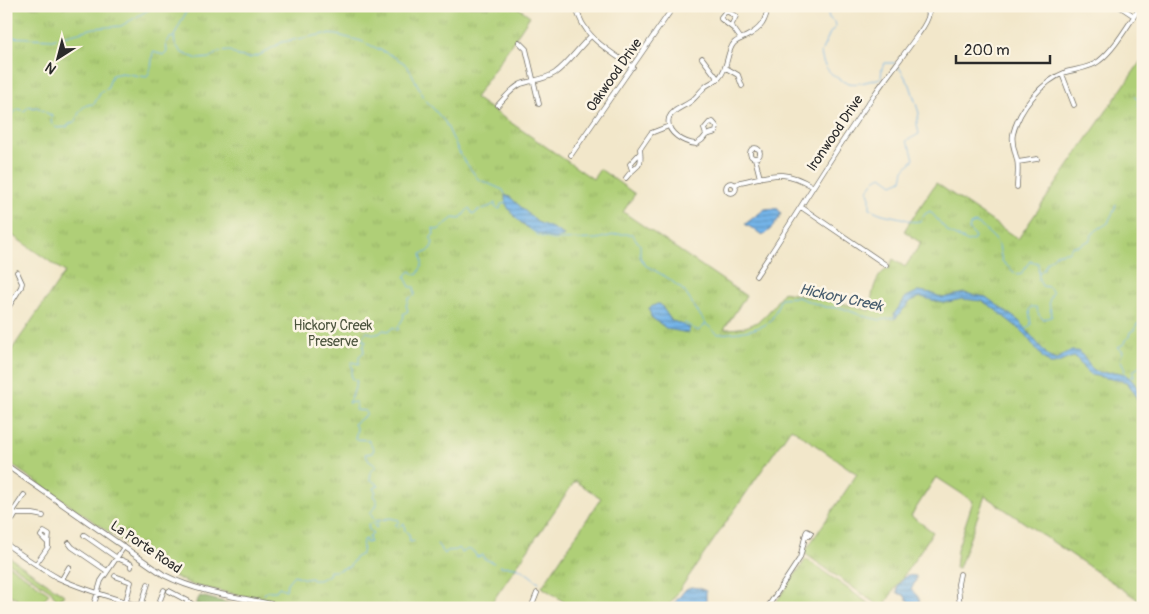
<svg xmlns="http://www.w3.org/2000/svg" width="1149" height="614" font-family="Pangolin,sans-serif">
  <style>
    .grass { fill: #afcf77; stroke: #6d7d51 }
    .forest { fill: url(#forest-firs); stroke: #5b6e4a }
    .park { fill: url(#park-tufts); stroke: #6d7d51 }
    .water { fill: url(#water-rules); stroke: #50708a }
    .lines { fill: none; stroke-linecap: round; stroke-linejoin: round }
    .stream { stroke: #74b4e8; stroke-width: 1 }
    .minor-casing { stroke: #716d63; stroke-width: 5.5 }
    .tertiary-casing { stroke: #716d63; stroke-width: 6 }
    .minor { stroke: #fff; stroke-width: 4 }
    .tertiary { stroke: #fff; stroke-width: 4.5 }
    .labels { text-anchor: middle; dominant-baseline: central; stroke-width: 5; stroke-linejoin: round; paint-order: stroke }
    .street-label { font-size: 14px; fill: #2b2b2b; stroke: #fcf5e5 }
    .park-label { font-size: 14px; fill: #4c543e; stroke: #fcf5e5 }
    .water-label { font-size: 15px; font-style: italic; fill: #455b6d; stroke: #fcf5e5 }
  </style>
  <defs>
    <pattern id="forest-firs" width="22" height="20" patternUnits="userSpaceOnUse" patternTransform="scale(1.25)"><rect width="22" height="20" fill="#8bb268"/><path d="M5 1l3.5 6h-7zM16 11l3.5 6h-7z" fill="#729156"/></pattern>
    <pattern id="park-tufts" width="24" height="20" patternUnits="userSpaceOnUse" patternTransform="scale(1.25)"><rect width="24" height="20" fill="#afcf77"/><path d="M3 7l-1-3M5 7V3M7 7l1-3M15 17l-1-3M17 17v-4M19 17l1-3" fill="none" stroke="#97b267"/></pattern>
    <pattern id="water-rules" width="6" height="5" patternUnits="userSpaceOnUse" patternTransform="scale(1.25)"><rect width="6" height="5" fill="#74b4e8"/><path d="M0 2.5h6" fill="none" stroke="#5f93bc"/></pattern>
  </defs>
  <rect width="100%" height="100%" fill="#fcf5e5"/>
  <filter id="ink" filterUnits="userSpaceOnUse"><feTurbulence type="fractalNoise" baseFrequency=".02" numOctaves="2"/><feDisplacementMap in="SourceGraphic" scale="10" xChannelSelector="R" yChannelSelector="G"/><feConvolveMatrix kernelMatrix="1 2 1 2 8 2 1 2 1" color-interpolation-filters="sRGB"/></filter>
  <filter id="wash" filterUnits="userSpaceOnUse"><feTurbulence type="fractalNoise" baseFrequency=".0096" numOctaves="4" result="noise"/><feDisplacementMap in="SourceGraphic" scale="20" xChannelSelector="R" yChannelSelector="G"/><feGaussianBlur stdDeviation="1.12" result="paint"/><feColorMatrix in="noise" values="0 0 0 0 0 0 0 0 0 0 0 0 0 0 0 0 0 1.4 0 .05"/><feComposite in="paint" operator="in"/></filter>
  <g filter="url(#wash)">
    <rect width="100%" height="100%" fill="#f2e7ca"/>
    <path class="grass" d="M6,555L64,595L62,598L60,597V608H56V599L51,591L6,561Z
      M8,565L49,593L39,608H29L6,592V567Z"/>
    <path class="forest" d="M200,596L232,604L230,608H199L195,604Z"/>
    <path class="park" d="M6,6H516L530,16L475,98L593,179L600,169L635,194L623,212L746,296L724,329C757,329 766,318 783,292L851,305L870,311C872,296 873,276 889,268L893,259L905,267L921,243L904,231L936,183L1018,239L1143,58V379L1140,384L1143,386V401L1140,399L1143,405V608H1139L1137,599L985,496L959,568H955L957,550L973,501L936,477L911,516L933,532L886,602L894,608H882L804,553L857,474L791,428L667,608H573L542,587L601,498L575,481L488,608H300L192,585L171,575L6,461V358L65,272L6,231Z
      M806,559L875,608H772Z"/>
    <path class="water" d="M505,195L510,197L537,222L552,228L564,235L563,237C559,238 555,239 551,238C534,235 503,214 505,195Z
      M777,208L781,213C778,222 771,230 763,235L745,224L765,209Z
      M919,291L931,293L943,298L964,293L986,297L1019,321L1049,357L1056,360L1070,351H1078C1086,357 1087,366 1096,371C1103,374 1109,372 1116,372C1136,374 1143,398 1143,415L1135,394L1127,382L1091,375L1084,369L1076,357C1066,357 1060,365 1050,364L1043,358L1023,332L992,307L982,301L962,299L943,303L921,297L911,301L895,319L894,314L906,297Z
      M657,304H660L671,320L690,328L688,333L667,329L651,317L649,308Z
      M907,575L916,576V580L911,590C916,594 922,599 919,606H911L904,595L897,593L898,585Z
      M692,587L699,588L706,591V608H670L686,589Z"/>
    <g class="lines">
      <path class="stream" d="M186,6V12L174,36L175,44L182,53L198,59L210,58L218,52L230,51L238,56L249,58L260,55L282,42L325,34L337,35L361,41L391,55L404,63L411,72L424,98L445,122L461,156L478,179L503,190L505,194
        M837,6L831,9L828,13L829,18L835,23L836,26L830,33L821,52C822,61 825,68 832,74C850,89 860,83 881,78L882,68L885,63H895
        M6,37L52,39L94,28L121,26L155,6
        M898,66L910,85L919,113L917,124L919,134L906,141L911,149L914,159L904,170L902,180L893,184L882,176C875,178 870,184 868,192L870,197V208C880,215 889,215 901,218C910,220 909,223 920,221L925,214L930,211L948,232L968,242L974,240L975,236L969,230L970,225L975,223L981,226L995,239L999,246L1002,261L1017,275L1022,274V272L1030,261L1038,263L1039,280L1042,286L1049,287L1053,293C1046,300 1051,309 1052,317L1043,319L1039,315L1036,307H1031L1029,310L1031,325L1026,329
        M1135,97L1139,101L1138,105L1141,106L1143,110
        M1143,113V120
        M6,120L18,109L24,111L30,106L31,108L37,107L52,116C50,123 52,125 57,128L67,127L69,124L76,121C79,110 83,104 94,104L101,92L107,89L112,75L122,73L147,77L151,68L153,52L164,55L167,52L166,44L170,38L174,37
        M1143,123V132
        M1143,136V139
        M529,228L539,236L553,240L597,239L618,234H632L640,245V257L645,265L668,278L684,291L706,324L718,334C731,333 762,331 771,320C775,314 778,305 781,298L797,297L825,307L842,308L863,316L880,320L894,318
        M1039,273C1045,270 1044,266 1048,261C1051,258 1054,258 1056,254L1064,252H1068L1073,246H1078L1090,240C1091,231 1101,228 1108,223C1110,216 1115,212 1116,204
        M683,325L685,323L698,331L706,324
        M1126,378L1124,371L1125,369L1120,359L1123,351L1118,347L1124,344L1125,340L1129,337L1130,332L1134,330L1137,324L1143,323
        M1129,378L1131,376L1134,377L1133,371L1141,366L1143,362
        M414,541L410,542L409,534L405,531L404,523L399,527L395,525L399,522V520L390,518L377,521L374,520L370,513L377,505V500L373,496L376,492L373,488L379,486L370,479L371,472L376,466L369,461L365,454L372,453L374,449L368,440L355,439L357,429L354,424L366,415V411L355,410L357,405L355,402L348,403L353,394L357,381L352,379L351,373L353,368L351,365L352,362L359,364V356L364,352L363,347L366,341L362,340L366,332L376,334L380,333L383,330L389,331L393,327L397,330L399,329L398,327L404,317L403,314L408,311L406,305L408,302V299L415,295L414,287H410L405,277L408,273L411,271L415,275L418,274C423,263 423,265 421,254C430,251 430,252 433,242L431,240V237L434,234L433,228L438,230L453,218L460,219L469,208L472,213L475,214L477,211L491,206L495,203V207L500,209L501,204L506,203
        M437,544L445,554L447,551L456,550L458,548L462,553L468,549L474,552L477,557L483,555V558L494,563
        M499,566C504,567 510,566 515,567C524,569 530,577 539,582
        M264,594L268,591H276L279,587L286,590L287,583L294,575L305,579L311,578L312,580H319L329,575L330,571C337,572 342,568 349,567L355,558L362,554L363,540L366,539V543L370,542L369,536L373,533L369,530L368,524L373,523L376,528L378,525L377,522"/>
    </g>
  </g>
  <g filter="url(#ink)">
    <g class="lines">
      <defs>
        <path id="minor" d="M576,6C582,37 609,51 633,67
          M1119,6L1134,16
          M731,26L736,16L726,11L721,17V19L734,29L741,39
          M519,42L526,49L539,104
          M702,58L718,79
          M726,68L738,75L742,86
          M1062,74L1074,105
          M498,105C505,98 512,88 521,84C533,80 544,80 555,73C569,63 578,48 591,36
          M706,135L704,129L709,123L713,122L717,127L716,132L706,135L702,140L696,144C685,143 665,133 669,118C672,110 683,107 690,102C696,98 700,91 706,86C710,83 715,81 719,78C729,67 726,52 734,43C737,40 743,38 747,36C761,29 766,21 768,6
          M750 153a5 5 0 1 1 10 0a5 5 0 1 1-10 0Z
          M571,155L674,6
          M755,158L760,178
          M1018,162L1037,159
          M632,170L630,164L640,153
          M626,178C636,163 643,171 640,149L651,133L669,126
          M726 188a5 5 0 1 1 10 0a5 5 0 1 1-10 0Z
          M735,185L740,182C771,176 782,168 812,186
          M1017,187C1017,179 1019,168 1017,160C1015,151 1011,144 1013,134C1019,109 1042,81 1066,72C1076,69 1091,68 1099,61C1115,49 1129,23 1141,6
          M801,207L886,265
          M756,276C796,216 832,154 874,95C888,75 903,56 917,36C922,29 928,22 929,13L921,6
          M6,311L21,287L22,283L17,272
          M14,510L24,495
          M6,512L12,509L16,514L13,519H9L6,517
          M16,514H33L43,516
          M84,535L117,558L131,564V567
          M69,543L72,547L107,571
          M6,544C23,556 40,568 58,578C86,591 117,599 146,608
          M36,564L48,547V543L41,536L44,532L49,535L48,543
          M960,574L958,584L960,608
          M115,576L131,582L126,601
          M62,579L69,567
          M169,591L188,601
          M141,606L148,584
          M93,608L101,581L124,547
          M157,608L164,590
          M184,608L188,601L197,608
          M531,608L537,593
          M767,608L800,558L806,533L807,531L811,533L809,536H805"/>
        <path id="tertiary" d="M6,465L164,575C203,595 248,598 290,608"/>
      </defs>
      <use href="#minor" class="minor-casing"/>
      <use href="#tertiary" class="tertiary-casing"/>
      <use href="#minor" class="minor"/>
      <use href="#tertiary" class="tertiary"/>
    </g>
  </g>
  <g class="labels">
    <g class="street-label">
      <text transform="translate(614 75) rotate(-55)">Oakwood Drive</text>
      <text transform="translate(835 133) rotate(-56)">Ironwood Drive</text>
      <text transform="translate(146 547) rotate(34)">La Porte Road</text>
    </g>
    <g class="park-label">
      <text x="333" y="325">Hickory Creek<tspan x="333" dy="16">Preserve</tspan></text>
    </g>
    <g class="water-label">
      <text transform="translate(841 298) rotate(12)">Hickory Creek</text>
    </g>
  </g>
  <rect width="1149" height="614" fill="none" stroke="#fcf5e5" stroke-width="25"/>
  <g transform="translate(58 58) rotate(216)" stroke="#fcf5e5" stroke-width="4" paint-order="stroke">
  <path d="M0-4L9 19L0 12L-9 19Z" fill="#2b2b2b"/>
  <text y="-8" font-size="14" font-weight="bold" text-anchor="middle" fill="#2b2b2b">N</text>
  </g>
  <path d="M956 55v8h94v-8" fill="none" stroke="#2b2b2b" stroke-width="2.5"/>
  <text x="964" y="55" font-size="15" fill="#2b2b2b" stroke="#fcf5e5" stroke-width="4" paint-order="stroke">200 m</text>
</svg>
